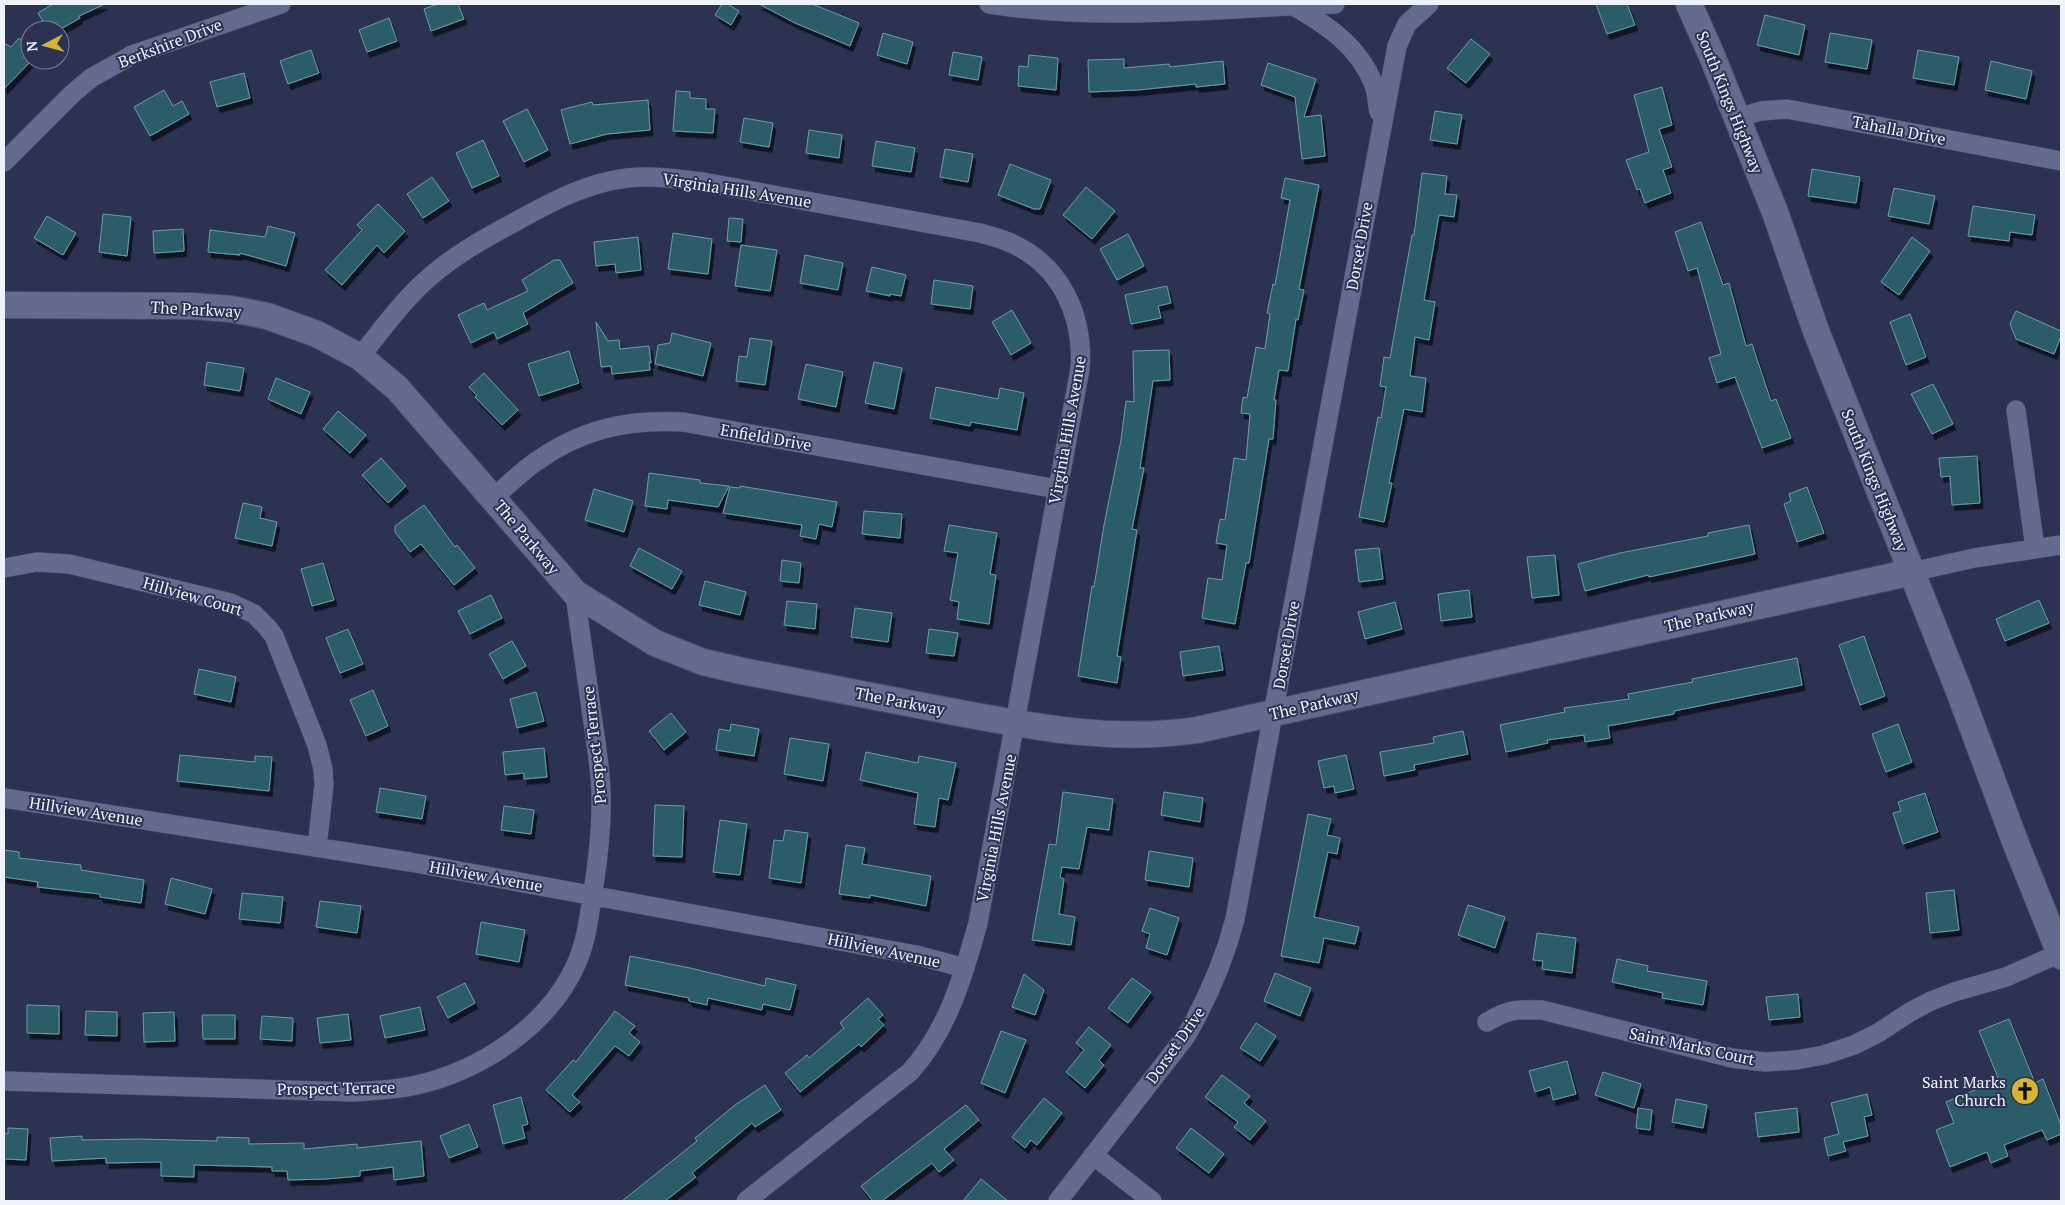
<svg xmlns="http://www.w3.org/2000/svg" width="2065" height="1205" font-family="'PT Serif',serif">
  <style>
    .building { fill: #2c5d67; stroke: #6b9da8; filter: url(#shadow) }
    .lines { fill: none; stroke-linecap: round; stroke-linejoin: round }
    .street-casing { stroke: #494e67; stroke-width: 20 }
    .secondary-casing { stroke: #494e67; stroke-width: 28 }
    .street { stroke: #636c8e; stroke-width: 19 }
    .secondary { stroke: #636c8e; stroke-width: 26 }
    .labels { text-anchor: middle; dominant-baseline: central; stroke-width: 4; stroke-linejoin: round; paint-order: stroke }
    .street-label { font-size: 16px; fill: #eff3ff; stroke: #2c3352 }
    .poi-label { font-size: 16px; fill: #eff3ff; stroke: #2c3352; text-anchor: end }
  </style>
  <defs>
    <filter id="shadow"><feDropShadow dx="3" dy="5.5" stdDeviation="0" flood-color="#0009"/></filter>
  </defs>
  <rect width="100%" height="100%" fill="#2c3352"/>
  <path class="building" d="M53,4H105L79,16L80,18L59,30H48L38,13Z
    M438,4H458L464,19L431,31L424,9Z
    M722,4H727L739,11L731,25L715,15Z
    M759,4H812L859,23L850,46L795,23Z
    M1596,4H1627L1635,25L1607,34Z
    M1765,15L1805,25L1799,55L1757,45Z
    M389,18L397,41L367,52L359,30Z
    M883,33L913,42L907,64L877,55Z
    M1830,33L1872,40L1867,69L1825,62Z
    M19,38L30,47V62L4,89V43L11,47Z
    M1471,39L1490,54L1466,83L1447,68Z
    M311,50L319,73L288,84L280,61Z
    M1918,50L1959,57L1954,85L1913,78Z
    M953,52L982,57L978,80L949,75Z
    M1029,55L1058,58L1056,90L1018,86L1019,66L1028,67Z
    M1124,59V68L1169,64L1170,67L1223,61L1225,84L1196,87V84L1138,90L1089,92L1088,60Z
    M1991,61L2032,71L2026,99L1985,90Z
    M1268,63L1316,79L1304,117L1321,115L1325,156L1302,159L1295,97L1261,85Z
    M244,73L250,98L217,107L210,82Z
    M1662,87L1672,125L1659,129L1672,167L1663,170L1671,193L1645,203L1640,189L1637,190L1626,160L1649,152L1634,95Z
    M164,90L173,106L182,101L189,114L150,136L134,107Z
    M676,91L690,92V98L706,99V109H715L713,133L673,131Z
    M648,100L650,130L607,134L570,144L561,110L592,102L593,105Z
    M527,109L548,150L524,162L503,121Z
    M1435,111L1462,115L1457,144L1430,140Z
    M744,118L773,123L769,147L740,142Z
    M809,130L842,135L839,158L806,153Z
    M483,140L499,176L472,188L456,153Z
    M876,141L915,148L911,172L872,166Z
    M945,149L973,154L968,182L940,177Z
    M1010,164L1051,180L1040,209H1034L998,195Z
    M1812,169L1860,177L1856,203L1808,196Z
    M1422,173L1447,176L1445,194L1457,195L1454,217L1439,215L1424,300L1435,302L1429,340L1415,337L1410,376L1426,378L1422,412L1404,409L1389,483H1392L1384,522L1359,517L1378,417L1381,418L1386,387L1380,386L1384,357L1390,358L1412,235H1414Z
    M432,177L449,201L423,218L407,194Z
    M1285,178L1319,185L1299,289L1304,290L1298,320L1296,319L1288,371L1279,370L1274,400H1276L1273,439H1269L1249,563H1246L1235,624L1202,618L1208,578L1222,580L1227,545L1216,543L1220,519L1225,520L1234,458L1246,460L1250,414L1241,413L1243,397L1247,398L1256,347L1265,349L1270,314L1267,313L1273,284L1275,285L1290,200L1281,198Z
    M1086,187L1115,211L1092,239L1063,215Z
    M1894,188L1935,196L1929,224L1888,216Z
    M378,204L405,231L384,253L377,245L342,285L325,270L362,230L357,225Z
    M1973,206L2035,215L2032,235L2010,232L2009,241L1968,236Z
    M103,214L131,217L127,256L99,252Z
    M47,216L76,233L63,255L34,238Z
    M729,218L743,219L741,242L727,241Z
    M1701,222L1723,285L1729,283L1746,346L1752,344L1771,401L1776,399L1791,438L1762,448L1735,377L1717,383L1709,358L1721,354L1697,268L1688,271L1675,232Z
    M268,226L295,233L286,266L240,253V255L208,252L210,230L265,237Z
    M183,229L184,251L154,253L153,231Z
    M673,233L712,239L708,274L668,269Z
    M1128,234L1144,266L1117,280L1100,249Z
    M638,237L641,270L616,273L615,264L596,266L594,242Z
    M1912,237L1930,251L1899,295L1881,282Z
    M741,245L777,250L770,291L735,286Z
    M805,255L843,263L838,290L800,283Z
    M554,260H560L573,283L523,313L528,324L497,339L494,332L471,343L458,315L484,303L487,310L528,291L522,280Z
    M872,267L906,275L901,296L890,294V296L866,291Z
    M934,280L973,286L970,309L931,304Z
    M1167,286L1171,303L1158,306L1161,318L1131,324L1125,295Z
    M1012,310L1031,343L1011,355L992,322Z
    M2016,311L2061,331V336L2054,354L2016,339L2010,324Z
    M1910,314L1926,357L1906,365L1890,322Z
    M596,322L608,341L619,340L620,349L649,346L651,363L649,362L650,370L612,374L611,366L601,367Z
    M672,333L711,343L703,376L655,364L658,345L670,343Z
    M750,338L772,341L765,385L736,381L739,356L747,357Z
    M1169,350L1170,380L1153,381L1140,468H1144L1132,529L1137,530L1117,656L1121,657L1117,683L1078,676L1092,586L1094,587L1104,525L1121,440L1126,401L1134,402L1133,351Z
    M569,351L579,383L539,396L528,364Z
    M207,362L244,368L240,391L204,385Z
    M874,362L902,368L894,409L865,403Z
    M806,364L843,372L836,407L798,399Z
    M484,373L518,410L502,425L475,397L477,396L469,387Z
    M276,378L310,392L301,414L268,399Z
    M1933,384L1953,424L1932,434L1911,394Z
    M936,387L998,399L1000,388L1024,393L1017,430L971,422L970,426L930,418Z
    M338,411L366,435L350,453L323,429Z
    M1977,456L1980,503L1952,505L1950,476L1941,477L1939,458Z
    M381,458L406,486L388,503L362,475Z
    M649,473L700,480V483L729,486L718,507L668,500L667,509L645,506Z
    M740,486L837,502L832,527L819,524L816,539L800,536L802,525L723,513L730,487L740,488Z
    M1807,487L1824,533L1797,542L1784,504L1791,501L1789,494Z
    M594,489L633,501L624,532L585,520Z
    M243,503L262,507L260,518L277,522L272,546L235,538Z
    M424,505L455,547L457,545L475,568L454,585L421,544L410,552L395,532V526Z
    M864,511L902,514L900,538L862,534Z
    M949,525L997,533L990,574L996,575L989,624L957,619L959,602L950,600L958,553L944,551Z
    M1749,525L1755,554L1649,577L1648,575L1585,591L1578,564L1620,553L1708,536V533Z
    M639,548L682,571L672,589L630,566Z
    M1379,548L1383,579L1359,582L1355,550Z
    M1555,555L1559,595L1532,598L1527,557Z
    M782,560L801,563L799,583L780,581Z
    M323,563L334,600L312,606L301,569Z
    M705,581L746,592L740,615L699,605Z
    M1469,590L1472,617L1441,621L1438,594Z
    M491,595L502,618L470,634L458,611Z
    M2039,600L2049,623L2005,641L1996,619Z
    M787,601L817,604L815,629L784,625Z
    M1395,602L1402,629L1365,639L1358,612Z
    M855,608L892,613L888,642L851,637Z
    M348,629L363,664L340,673L326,638Z
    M929,629L958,633L954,656L926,653Z
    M1864,636L1885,696L1860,705L1839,645Z
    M512,641L526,666L503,679L489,654Z
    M1219,646L1223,670L1183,676L1180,652Z
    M1797,658L1802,685L1674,711V714L1608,726L1610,738L1585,742L1584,735L1547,740L1548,743L1506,752L1500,725L1565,712L1564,708L1629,699L1628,694L1693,682L1692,679Z
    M199,669L236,677L231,702L194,694Z
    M373,690L388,726L366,736L350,700Z
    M536,692L544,721L517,728L510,699Z
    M671,713L686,732L664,750L649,731Z
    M731,724L759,729L754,756L716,750L719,729L730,731Z
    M1898,724L1912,762L1886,772L1872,734Z
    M1463,731L1468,754L1414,765L1415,770L1384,776L1380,752L1434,743L1433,737Z
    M790,738L829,744L823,781L784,774Z
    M544,748L547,777L524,779V773L505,775L503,752Z
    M866,752L918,763L919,756L956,763L948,800L939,798L935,827L914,824L918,793L860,780Z
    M180,755L255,762V756L272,757L269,791L177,781Z
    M1346,755L1354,789L1335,793L1334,786L1324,788L1318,761Z
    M380,788L426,796L422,819L376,812Z
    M1063,792L1113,799L1109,830L1087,827L1079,869L1062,867L1060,877L1064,879L1059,914L1075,917L1071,945L1032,940L1049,844L1056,845Z
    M1164,792L1203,798L1200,822L1161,815Z
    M1925,793L1938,832L1903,844L1893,813L1901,811L1898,802Z
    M655,805L684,806L682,857L653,856Z
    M504,806L534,810L531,834L501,830Z
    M1308,814L1331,819L1327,835L1340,838L1337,854L1328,852L1314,917L1359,927L1355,944L1324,938L1319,963L1281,956Z
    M720,820L747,824L740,875L713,872Z
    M785,830L808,833L801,883L769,878L774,840L783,841Z
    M846,845L865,848L862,864L931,876L926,906L870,895V898L839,894Z
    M4,850L19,852V858L81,865V870L144,880L141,903L100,897V894L37,887L38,882L4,877Z
    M1149,851L1193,858L1189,887L1145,880Z
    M171,878L212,889L205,914L165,904Z
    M1954,890L1959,930L1930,933L1926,893Z
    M242,893L283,897L280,923L239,919Z
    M320,901L361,906L357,933L316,927Z
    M1468,905L1505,917L1495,948L1458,935Z
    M1150,908L1179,918L1167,955L1146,948L1150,934L1142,931Z
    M481,922L525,930L519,962L476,954Z
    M1537,933L1576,938L1572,973L1542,969L1543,961L1533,960Z
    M630,956L690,968L765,986L766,978L796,985L790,1010L763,1004L762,1010L708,998L707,1005L689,1001V998L625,985Z
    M1617,959L1648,966L1647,971L1707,981L1703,1005L1662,998L1663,993L1612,982Z
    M1275,973L1311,988L1300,1016L1264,1001Z
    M1024,974L1044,990L1035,1015L1012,1007Z
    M1132,978L1151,992L1128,1023L1108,1008Z
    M465,983L475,1003L448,1018L437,997Z
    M1798,994L1800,1017L1769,1020L1766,997Z
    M868,998L883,1015L878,1019L884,1025L861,1047L859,1044L800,1092L785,1073L807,1055L809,1058L844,1028L840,1023Z
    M27,1005L59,1006V1034L27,1033Z
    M420,1007L425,1030L385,1038L380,1016Z
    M86,1011L117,1012V1036L85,1035Z
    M615,1011L635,1026L629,1033L640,1042L629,1056L615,1046L572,1095L580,1102L570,1112L546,1090L573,1060L576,1062Z
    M174,1012L175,1041L144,1042L143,1013Z
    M348,1014L351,1040L320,1043L317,1018Z
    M202,1015H235V1039H203Z
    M262,1016L293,1018L292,1041L260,1039Z
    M2009,1019L2035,1083L2043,1079L2061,1125V1134L2047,1140L2042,1130L2004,1145L2008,1156L1991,1163L1987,1152L1950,1167L1936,1130L1954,1123L1946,1102L1999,1080L1979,1031Z
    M1256,1023L1276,1036L1260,1061L1240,1048Z
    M1089,1027L1111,1045L1099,1060L1104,1065L1085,1088L1066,1072L1084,1050L1076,1043Z
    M1001,1031L1026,1040L1005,1093L981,1083Z
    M1567,1061L1576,1094L1553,1100L1550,1087L1535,1092L1529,1071Z
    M1603,1072L1641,1084L1634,1108L1595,1095Z
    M1222,1075L1250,1096L1244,1103L1266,1121L1250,1140L1234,1127L1238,1122L1205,1097Z
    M765,1085L781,1110L755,1127L752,1123L692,1173L696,1177L665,1201H622L697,1141L695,1138L735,1105Z
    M1867,1094L1872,1115L1864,1117L1868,1136L1843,1142L1846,1151L1828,1156L1824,1138L1839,1134L1831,1103Z
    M521,1097L528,1124L522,1126L525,1138L503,1144L493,1105Z
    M1044,1098L1062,1113L1037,1145L1031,1140L1025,1148L1012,1137Z
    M1676,1099L1707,1105L1703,1128L1672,1122Z
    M966,1105L979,1120L944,1149L954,1160L939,1172L932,1163L882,1201H873L861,1186Z
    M1638,1108L1652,1110L1650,1130L1636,1128Z
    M1797,1108L1799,1132L1758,1137L1755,1113Z
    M469,1124L478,1147L449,1158L440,1136Z
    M8,1128L28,1129L26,1160L4,1159V1133L8,1134Z
    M1191,1128L1224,1154L1209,1173L1176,1148Z
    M82,1136V1140L139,1139L217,1141V1137L249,1138V1144L304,1143V1149L357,1144V1148L421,1141L424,1176L394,1180L393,1167L360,1171V1176L326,1179L288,1180L287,1171H272V1167L194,1165V1177L161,1176V1162L106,1163V1158L52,1161L50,1138Z
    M981,1179L1008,1201H963Z"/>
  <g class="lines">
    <defs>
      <path id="street" d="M989,4C1104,22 1220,8 1335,4
        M1292,5C1327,25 1359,46 1374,85C1377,93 1377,103 1379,112
        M1737,118L1761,111L1787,109L2061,161
        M4,162L72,94L91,78L132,55L281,4
        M360,357C380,332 400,304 424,282C451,257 483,239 515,222C551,202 586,183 627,178C653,175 678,179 703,182L980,233C991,236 1003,239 1013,244C1062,267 1084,317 1080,369L978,923C963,977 948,1030 910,1072L746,1201
        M2016,410L2035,548
        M493,498C507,486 520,473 534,463C581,429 627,419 683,422L1057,489
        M4,568L37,562L69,564L231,603L254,614L267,627L274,636L317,745L323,769L324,785L317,847
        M1912,572L1974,558L2061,545
        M4,798L410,862L916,955L965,968
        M1487,1022C1508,1009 1518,1009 1542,1010L1732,1058L1765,1062L1796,1060L1824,1055L1854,1045L1878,1033L1910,1012L1931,1001L1954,992L2006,977L2060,953
        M4,1081L352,1092C372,1091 392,1090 412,1086C480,1072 551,1025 578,960C586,940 589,919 592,897C598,862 602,828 601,792C600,764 595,737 591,709C586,670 580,632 575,593
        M1093,1155L1152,1201
        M1058,1201L1186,1036C1208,998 1224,961 1235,919L1397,46L1407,24L1429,4"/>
      <path id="secondary" d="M1689,4L1712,56L1775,212L1816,331L1959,691L2016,844L2061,956
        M4,305L192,306L231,309L267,316L317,334L360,357L397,388L575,593L655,643L703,662L742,671C809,684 877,697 944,710C1031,726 1108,743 1197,730L1912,572"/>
    </defs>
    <use href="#street" class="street-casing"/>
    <use href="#secondary" class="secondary-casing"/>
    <use href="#street" class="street"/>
    <use href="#secondary" class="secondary"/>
  </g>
  <defs>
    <symbol id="church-disc" viewBox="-11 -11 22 22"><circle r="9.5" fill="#d7b434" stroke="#2c3352"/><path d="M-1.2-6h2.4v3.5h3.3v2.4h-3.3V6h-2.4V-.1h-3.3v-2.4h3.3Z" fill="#111"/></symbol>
  </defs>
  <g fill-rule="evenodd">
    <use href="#church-disc" x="2009" y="1075" width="32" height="32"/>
  </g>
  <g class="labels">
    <g class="street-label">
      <text transform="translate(170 43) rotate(-21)">Berkshire Drive</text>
      <text transform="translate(1730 102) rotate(68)">South Kings Highway</text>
      <text transform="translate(1899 130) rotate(11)">Tahalla Drive</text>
      <text transform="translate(737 190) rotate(9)">Virginia Hills Avenue</text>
      <text transform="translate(1359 246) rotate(-80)">Dorset Drive</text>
      <text transform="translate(196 309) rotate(3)">The Parkway</text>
      <text transform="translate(1067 430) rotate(-80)">Virginia Hills Avenue</text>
      <text transform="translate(766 437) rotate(10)">Enfield Drive</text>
      <text transform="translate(1875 480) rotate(68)">South Kings Highway</text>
      <text transform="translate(527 537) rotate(50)">The Parkway</text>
      <text transform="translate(193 596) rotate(16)">Hillview Court</text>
      <text transform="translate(1709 616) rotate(-13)">The Parkway</text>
      <text transform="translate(1286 645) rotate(-80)">Dorset Drive</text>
      <text transform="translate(900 701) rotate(11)">The Parkway</text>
      <text transform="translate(1314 704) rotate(-13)">The Parkway</text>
      <text transform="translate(594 745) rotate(-96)">Prospect Terrace</text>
      <text transform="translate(86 811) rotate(9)">Hillview Avenue</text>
      <text transform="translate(996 828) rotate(-79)">Virginia Hills Avenue</text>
      <text transform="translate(486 876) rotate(10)">Hillview Avenue</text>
      <text transform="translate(884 950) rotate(12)">Hillview Avenue</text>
      <text transform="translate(1175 1045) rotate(-55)">Dorset Drive</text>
      <text transform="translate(1692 1046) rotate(12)">Saint Marks Court</text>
      <text transform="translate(336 1088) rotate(-1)">Prospect Terrace</text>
    </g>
    <g class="poi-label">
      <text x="2006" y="1082">Saint Marks<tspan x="2006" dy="18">Church</tspan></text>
    </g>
  </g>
  <rect width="2065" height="1205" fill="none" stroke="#eff3ff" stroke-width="10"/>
  <g transform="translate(45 45) rotate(264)"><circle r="24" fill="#2c3352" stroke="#7a8097"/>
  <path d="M0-4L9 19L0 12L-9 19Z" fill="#d7b434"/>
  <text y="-8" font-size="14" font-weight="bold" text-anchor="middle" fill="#eff3ff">N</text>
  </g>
</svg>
